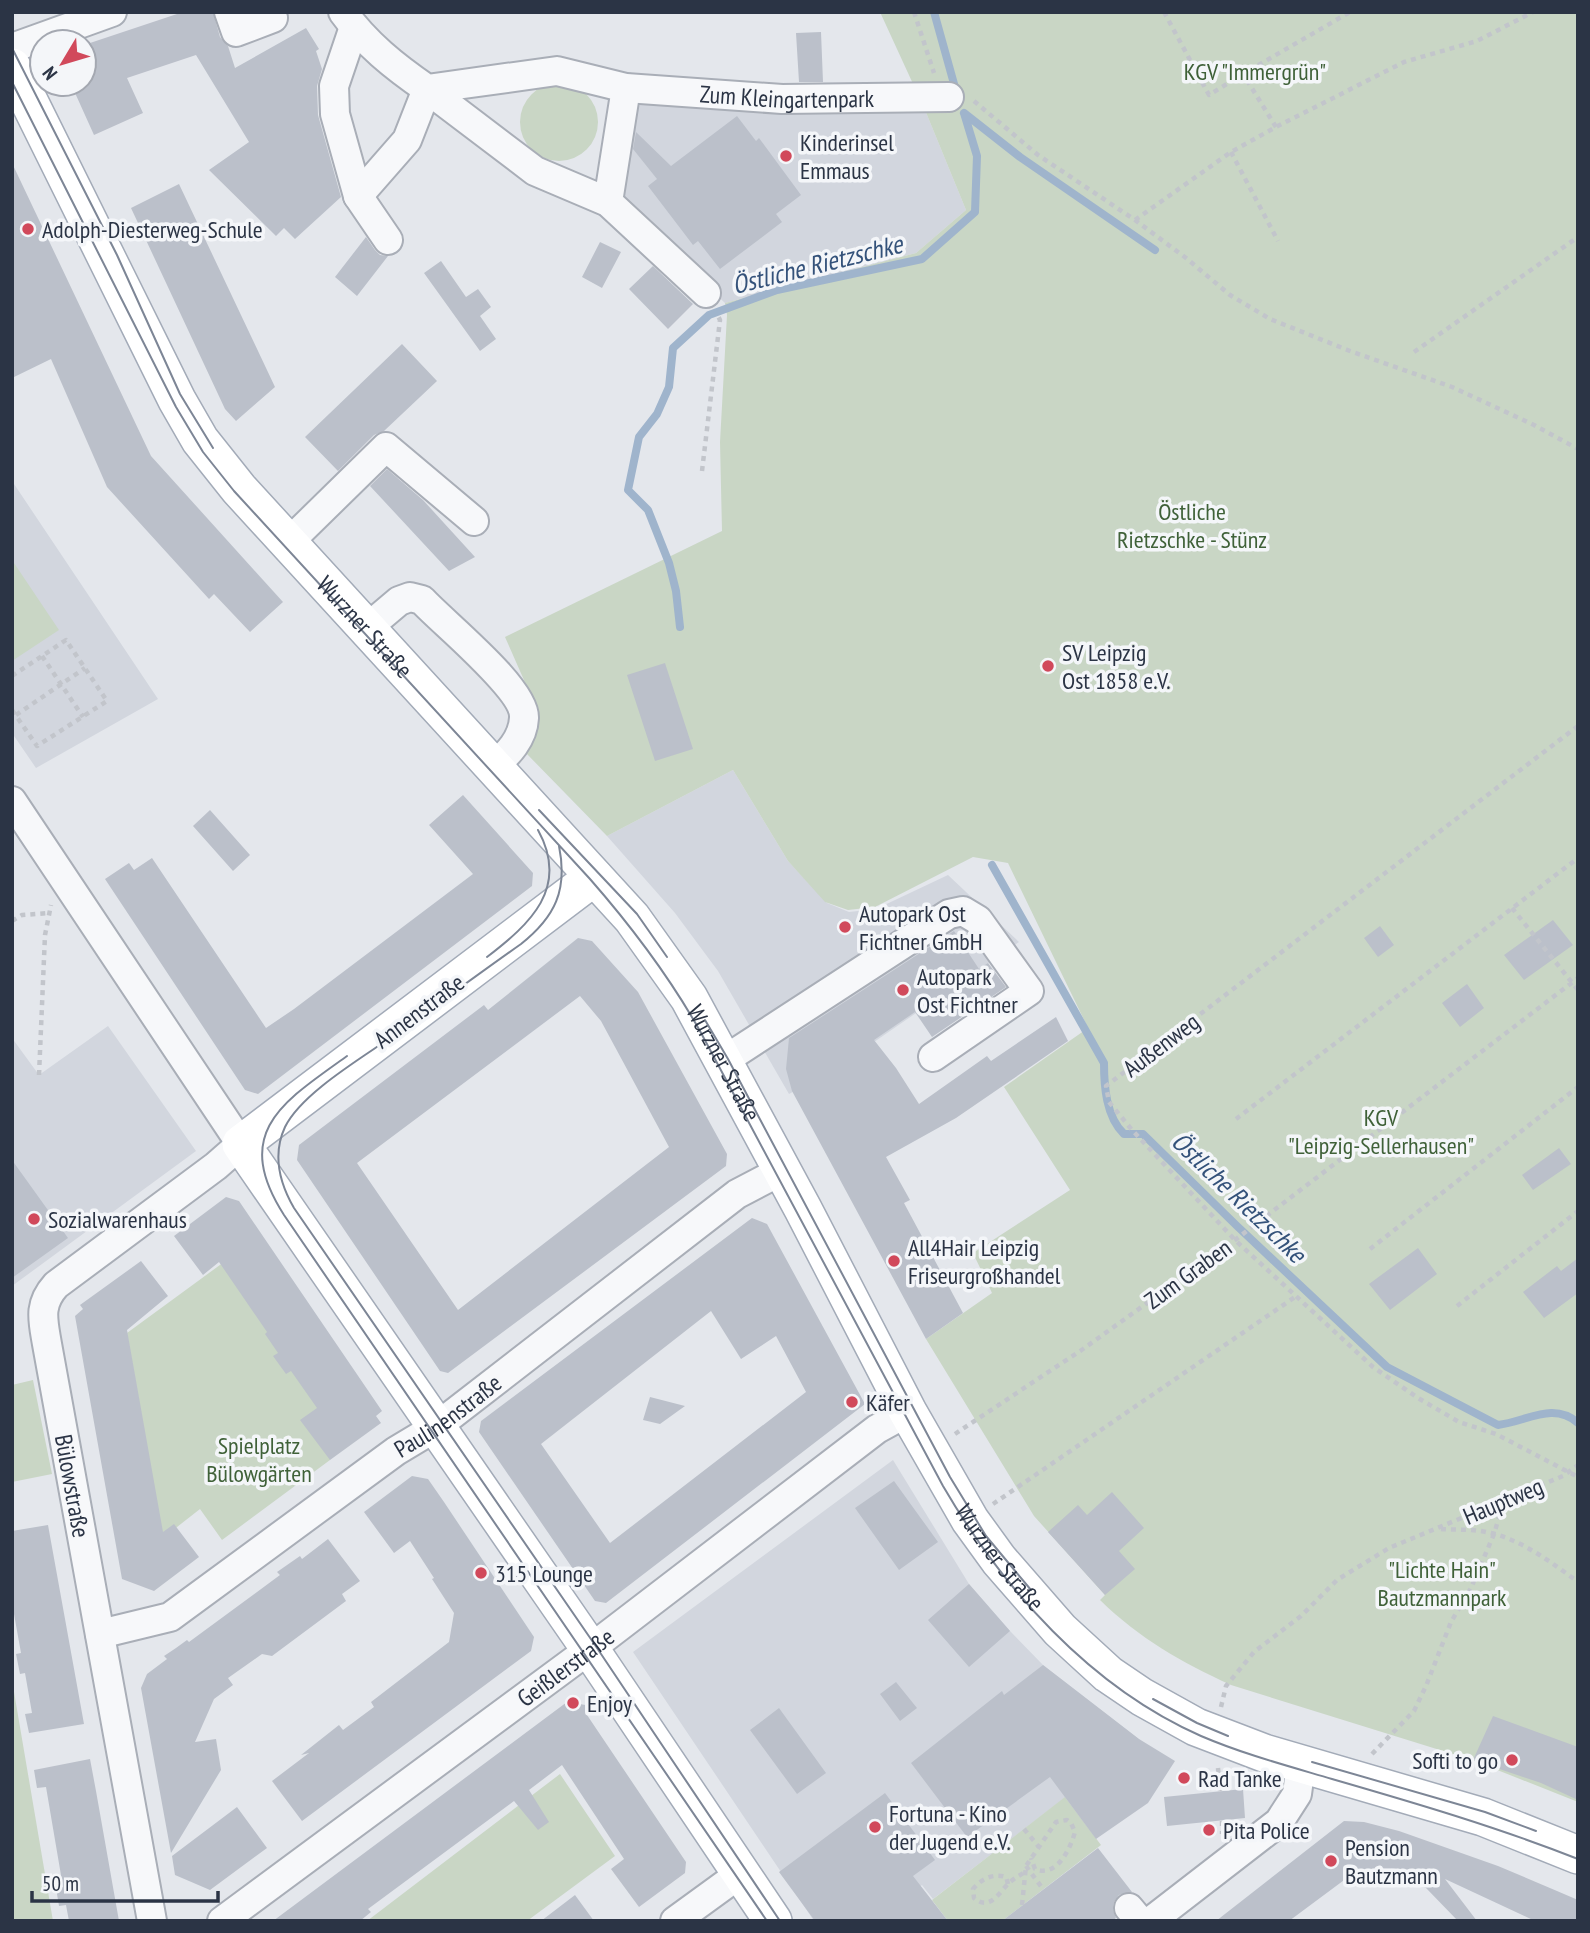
<svg xmlns="http://www.w3.org/2000/svg" width="1590" height="1933" font-family="'PT Sans Narrow',sans-serif">
  <style>
    .built { fill: #d2d6de }
    .green { fill: #c9d6c5 }
    .lines { fill: none; stroke-linecap: round; stroke-linejoin: round }
    .stream { stroke: #9fb4cc; stroke-width: 8 }
    .building { fill: #bbc0ca; fill-rule: evenodd }
    .minor-casing { stroke: #a9aeb7; stroke-width: 32 }
    .major-casing { stroke: #a3abb8; stroke-width: 40 }
    .path { stroke: #c2c5cb; stroke-width: 4.5; stroke-dasharray: 5 5; stroke-linecap: butt }
    .minor { stroke: #f7f8fa; stroke-width: 28 }
    .major { stroke: #fff; stroke-width: 37 }
    .tram { stroke: #7d8696; stroke-width: 2 }
    .poi-dot { fill: #d1495b; stroke: #f4f6f9; stroke-width: 2.5 }
    .labels { text-anchor: middle; dominant-baseline: central; stroke-width: 7; stroke-linejoin: round; paint-order: stroke }
    .park-label { font-size: 24px; fill: #3f6138; stroke: #f4f6f9 }
    .street-label { font-size: 24px; fill: #2b3445; stroke: #f4f6f9 }
    .poi-label { font-size: 24px; fill: #2b3445; stroke: #f4f6f9; text-anchor: start }
    .water-label { font-size: 26px; font-style: italic; fill: #34527a; stroke: #f4f6f9 }
  </style>
  <rect width="100%" height="100%" fill="#e4e7ec"/>
  <path class="built" d="M657,97L925,110L966,210L916,253L725,303L618,201L638,106Z
    M12,481L158,699L36,768L12,733Z
    M733,770L788,861L827,903L849,912L876,909L948,875L1019,942L832,1071L789,1094L718,971L675,913L607,836Z
    M108,1026L196,1151L12,1286V1038L39,1075Z
    M893,1460L969,1584L1010,1631L1043,1665L1140,1740L933,1899L922,1885L875,1921H814L633,1652Z"/>
  <path class="green" d="M880,12H1578V1802L1472,1760L1231,1685C1181,1662 1140,1639 1100,1600L1105,1595L1034,1516L926,1339L992,1293L973,1253L1070,1190L1004,1087L1088,1028L1008,863L973,857L875,907L848,910L825,902L788,861L733,770L607,836L525,752L531,696L505,637L722,531L720,442L727,315L725,303L916,253L966,210L925,110Z
    M520 122a39 39 0 1 1 78 0a39 39 0 1 1-78 0Z
    M12,560L59,630L12,661Z
    M224,1262L331,1405L330,1460L222,1540L200,1509L163,1538L127,1333Z
    M33,1380L52,1474L12,1482V1385Z
    M12,1680L53,1921H12Z
    M560,1774L615,1856L527,1921H367Z
    M1065,1797L1101,1845L1002,1921H948L932,1900Z"/>
  <g class="lines">
    <path class="stream" d="M934,12L956,91
      M964,113L1020,157L1155,250
      M680,627L676,591L669,563L648,510L628,490L639,437L657,414L669,387L673,348L709,315L777,290L922,259L975,212L977,156L964,113
      M992,865L1104,1063C1104,1086 1106,1117 1124,1134H1143L1237,1226L1387,1367L1498,1425C1526,1422 1553,1401 1578,1423"/>
  </g>
  <path class="building" d="M183,12H213L220,37L228,46L235,68L306,28L319,49L316,51L322,69L317,86L318,115L341,197L295,239L284,228L276,236L209,170L249,142L196,55L127,78L143,113L94,135L71,84H84V45Z
    M821,32L823,82H799L796,33Z
    M737,116L756,141L759,138L801,195L776,214L782,222L720,269L698,241L693,245L648,186L657,179L633,149L636,132L671,166Z
    M12,163L151,456L283,602L250,632L214,594L209,599L107,487L51,359L12,378Z
    M179,184L275,387L236,421L225,409L131,208Z
    M366,237L375,250L380,255L388,256L357,296L335,277Z
    M600,242L621,252L602,288L582,277Z
    M441,261L466,297L478,289L491,307L480,316L496,339L480,351L424,273Z
    M653,266L693,304L668,329L629,289Z
    M402,344L437,381L384,431L374,435L338,471L305,437Z
    M387,469L423,500L475,557L449,571L370,486Z
    M665,663L693,749L655,761L627,675Z
    M463,795L533,873L532,886L258,1094L245,1090L105,879L129,863L134,870L152,858L266,1028L294,1009L473,874L429,825Z
    M210,810L250,855L233,871L193,826Z
    M1553,920L1573,945L1524,980L1504,955Z
    M1380,926L1394,945L1378,957L1364,938Z
    M954,931L979,969L988,963L1006,987L932,1037L915,1012L874,1040L896,1068L919,1104L987,1056L991,1061L1056,1017L1068,1041L956,1118L886,1157L910,1200L904,1203L963,1313L926,1339L792,1091L786,1069L789,1038Z
    M578,938L592,941L638,992L727,1154L726,1166L448,1373L440,1371L297,1160L299,1145L484,1005L488,1010ZM580,996L601,1021L669,1147L458,1310L357,1163Z
    M1467,984L1484,1008L1460,1027L1442,1003Z
    M1559,1148L1571,1164L1533,1190L1522,1175Z
    M12,1160L68,1238L12,1278Z
    M226,1197L239,1201L382,1411L376,1416L381,1423L330,1460L300,1420L317,1408L291,1371L286,1374L273,1356L278,1353L265,1334L267,1332L219,1262L203,1275L174,1236Z
    M752,1218L767,1224L865,1404L606,1603L595,1601L479,1432L481,1421ZM711,1311L741,1359L776,1336L806,1392L610,1543L541,1444Z
    M1418,1248L1437,1274L1390,1310L1369,1284Z
    M1578,1258V1293L1544,1318L1523,1292L1557,1266L1561,1271Z
    M141,1261L168,1296L127,1330L163,1532L174,1524L199,1557L154,1591L122,1579L75,1316L83,1309L80,1305Z
    M650,1397L685,1406L660,1424L643,1420Z
    M412,1476L428,1479L444,1502L534,1637L531,1651L302,1821L272,1781L309,1753L301,1755L339,1725L343,1730L374,1707L371,1702L449,1642L454,1613L432,1579L434,1578L410,1541L394,1553L364,1512Z
    M894,1481L938,1542L899,1570L855,1508Z
    M1112,1492L1144,1528L1119,1551L1135,1569L1105,1595L1048,1532L1078,1505L1087,1515Z
    M48,1525L84,1724L29,1733L25,1714L32,1713L25,1673L20,1674L16,1654L21,1653L14,1614H12V1531Z
    M328,1539L360,1581L342,1594L346,1601L307,1630L272,1656L262,1654L228,1678L233,1685L214,1699L195,1742L216,1739L221,1770L171,1853L141,1688L147,1674L167,1659L164,1656L176,1648L187,1640L189,1642L280,1575L277,1572L300,1556L302,1559Z
    M969,1584L1010,1631L969,1667L928,1620Z
    M1043,1665L1139,1739L1175,1761L1148,1803L1096,1839L1050,1777L967,1837L911,1763L1002,1691L1004,1695Z
    M896,1682L917,1708L900,1721L880,1694Z
    M567,1702L598,1707L587,1715L686,1862L685,1873L639,1907L611,1869L624,1859L562,1765L529,1790L549,1822L538,1830L514,1801L368,1909L371,1912L360,1921H273Z
    M779,1708L826,1773L797,1794L750,1730Z
    M1493,1716L1578,1747V1800L1541,1783L1473,1760Z
    M90,1759L96,1791L119,1921H69L66,1905L59,1906L56,1888L63,1887L46,1787L37,1788L34,1770Z
    M1243,1789L1245,1818L1167,1826L1164,1797Z
    M885,1793L935,1860L913,1876L948,1921H815L779,1872Z
    M237,1807L267,1848L210,1890L175,1875L172,1856Z
    M1344,1821L1364,1822L1399,1831L1498,1866L1557,1891L1578,1900V1921H1535L1445,1879L1477,1921H1458L1426,1888L1359,1869L1289,1921H1216Z
    M1098,1848L1132,1892L1119,1895L1114,1902L1113,1910L1116,1918L1112,1921H1002Z
    M575,1895L594,1921H541Z"/>
  <g class="lines">
    <defs>
      <g id="minor">
        <path d="M229,12L236,32L273,18"/>
        <path id="s1" d="M343,12C366,44 395,67 427,89L557,71L626,88L782,99L949,97"/>
        <path d="M354,27L334,86L335,114L358,196L388,240"/>
        <path d="M12,48L112,12"/>
        <path d="M358,196L407,140L427,89L535,171L608,202L706,293"/>
        <path d="M608,202L626,88"/>
        <path d="M289,542L386,447L474,521"/>
        <path d="M367,628L399,601L410,597L422,600C443,623 526,689 524,718C523,739 508,754 493,767"/>
        <path id="s2" d="M12,801L241,1144L216,1166L56,1285C38,1305 43,1320 47,1344L152,1921"/>
        <path d="M723,1061L949,914L963,911L978,920L1029,991L933,1057"/>
        <path id="s3" d="M100,1634L170,1617L396,1451L436,1427L737,1194L781,1171"/>
        <path d="M1129,1908L1140,1921"/>
        <path id="s4" d="M222,1921L590,1649L877,1429L908,1412"/>
        <path d="M675,1921L741,1873"/>
        <path d="M1151,1921L1279,1822L1297,1794L1301,1764"/>
      </g>
      <g id="major">
        <path id="s5" d="M12,67L177,400L200,440L239,489L632,918L689,998L803,1209L908,1412L970,1520L999,1560L1060,1630L1108,1674L1142,1697L1196,1727L1264,1753L1483,1817L1578,1855"/>
        <path d="M594,877L241,1144L590,1649L773,1921"/>
      </g>
    </defs>
    <use href="#minor" class="minor-casing"/>
    <use href="#major" class="major-casing"/>
    <path class="path" d="M914,12L934,73
      M1164,12L1209,95L1243,74
      M974,101L1038,155L1135,220L1186,258L1230,295L1270,319L1350,351L1452,387L1534,425L1578,449
      M1276,127L1243,74L1350,12
      M1231,152L1278,241
      M1135,220L1231,152L1276,127L1404,62L1477,41L1533,12
      M1414,352L1578,237
      M702,471L720,320L718,316
      M42,656L83,717
      M12,676L66,640L107,701L37,746L12,710
      M16,715L85,668
      M1578,726L1106,1086L1109,1102L1132,1130L1235,1240L1373,1367L1418,1398L1459,1422L1496,1434L1578,1477
      M1512,908L1578,990
      M12,921L22,915L49,913
      M39,1075L45,935L51,905
      M1236,1119L1578,858
      M1370,1249L1578,1087
      M1457,1306L1578,1211
      M955,1434L1083,1349L1235,1240L1578,978
      M993,1504L1295,1297
      M1441,1529C1456,1530 1472,1529 1486,1532C1519,1538 1551,1562 1578,1582
      M1221,1707L1226,1686L1254,1652L1301,1616L1337,1580L1389,1548L1563,1476L1578,1465
      M1372,1754L1414,1711L1426,1686L1451,1622L1471,1588L1494,1534L1504,1501
      M1218,1768L1220,1791
      M1222,1821V1834
      M1024,1829L1039,1847
      M1026,1866L1043,1889
      M1008,1884L1006,1877C993,1873 981,1879 973,1889L974,1898C990,1912 999,1892 1010,1882C1015,1878 1020,1875 1025,1872
      M1022,1905L1026,1866L1056,1822L1067,1820L1071,1823L1075,1832C1070,1849 1057,1878 1035,1869L1031,1858"/>
    <use href="#minor" class="minor"/>
    <use href="#major" class="major"/>
    <path class="tram" d="M12,48L117,255L180,394L213,448
      M12,82L176,407L203,452L234,491L590,879C632,927 669,976 700,1031L943,1486C1003,1589 1090,1687 1201,1736C1243,1754 1288,1766 1332,1779C1415,1803 1497,1827 1578,1859
      M539,810L637,914L667,957
      M559,846C568,890 555,917 521,944C477,975 434,1007 390,1038C360,1059 301,1094 285,1127C272,1155 279,1182 294,1208L595,1645L780,1921
      M487,957C530,924 570,888 538,830
      M705,1020L728,1059L950,1477L986,1536L1031,1590
      M347,1056C283,1102 231,1132 284,1215L767,1921
      M1153,1699L1197,1723L1228,1736
      M1312,1762L1485,1812L1536,1831"/>
  </g>
  <g class="poi-dot">
    <circle cx="786" cy="156" r="7"/>
    <circle cx="28" cy="229" r="7"/>
    <circle cx="1048" cy="666" r="7"/>
    <circle cx="845" cy="927" r="7"/>
    <circle cx="903" cy="990" r="7"/>
    <circle cx="34" cy="1219" r="7"/>
    <circle cx="894" cy="1261" r="7"/>
    <circle cx="852" cy="1402" r="7"/>
    <circle cx="481" cy="1573" r="7"/>
    <circle cx="573" cy="1703" r="7"/>
    <circle cx="1512" cy="1760" r="7"/>
    <circle cx="1184" cy="1778" r="7"/>
    <circle cx="875" cy="1827" r="7"/>
    <circle cx="1209" cy="1830" r="7"/>
    <circle cx="1331" cy="1861" r="7"/>
  </g>
  <g class="labels">
    <g class="park-label">
      <text x="1255" y="71">KGV "Immergrün"</text>
      <text x="1192" y="511">Östliche<tspan x="1192" dy="28">Rietzschke - Stünz</tspan></text>
      <text x="1381" y="1117">KGV<tspan x="1381" dy="28">"Leipzig-Sellerhausen"</tspan></text>
      <text x="259" y="1445">Spielplatz<tspan x="259" dy="28">Bülowgärten</tspan></text>
      <text x="1442" y="1569">"Lichte Hain"<tspan x="1442" dy="28">Bautzmannpark</tspan></text>
    </g>
    <g class="street-label">
      <text stroke="none"><textPath href="#s1" startOffset="478">Zum Kleingartenpark</textPath></text>
      <text stroke="none"><textPath href="#s5" startOffset="667">Wurzner Straße</textPath></text>
      <text transform="translate(419 1011) rotate(-37)">Annenstraße</text>
      <text transform="translate(1161 1045) rotate(-37)">Außenweg</text>
      <text stroke="none"><textPath href="#s5" startOffset="1234">Wurzner Straße</textPath></text>
      <text transform="translate(1188 1274) rotate(-36)">Zum Graben</text>
      <text stroke="none"><textPath href="#s3" startOffset="415">Paulinenstraße</textPath></text>
      <text stroke="none"><textPath href="#s2" startOffset="852">Bülowstraße</textPath></text>
      <text transform="translate(1503 1501) rotate(-23)">Hauptweg</text>
      <text stroke="none"><textPath href="#s5" startOffset="1801">Wurzner Straße</textPath></text>
      <text stroke="none"><textPath href="#s4" startOffset="427">Geißlerstraße</textPath></text>
    </g>
    <g class="poi-label">
      <text x="800" y="142">Kinderinsel<tspan x="800" dy="28">Emmaus</tspan></text>
      <text x="42" y="229">Adolph-Diesterweg-Schule</text>
      <text x="1062" y="652">SV Leipzig<tspan x="1062" dy="28">Ost 1858 e.V.</tspan></text>
      <text x="859" y="913">Autopark Ost<tspan x="859" dy="28">Fichtner GmbH</tspan></text>
      <text x="917" y="976">Autopark<tspan x="917" dy="28">Ost Fichtner</tspan></text>
      <text x="48" y="1219">Sozialwarenhaus</text>
      <text x="908" y="1247">All4Hair Leipzig<tspan x="908" dy="28">Friseurgroßhandel</tspan></text>
      <text x="866" y="1402">Käfer</text>
      <text x="495" y="1573">315 Lounge</text>
      <text x="587" y="1703">Enjoy</text>
      <text x="1498" y="1760" text-anchor="end">Softi to go</text>
      <text x="1198" y="1778">Rad Tanke</text>
      <text x="889" y="1813">Fortuna - Kino<tspan x="889" dy="28">der Jugend e.V.</tspan></text>
      <text x="1223" y="1830">Pita Police</text>
      <text x="1345" y="1847">Pension<tspan x="1345" dy="28">Bautzmann</tspan></text>
    </g>
    <g class="water-label">
      <text transform="translate(817 264) rotate(-14)">Östliche Rietzschke</text>
      <text transform="translate(1239 1197) rotate(44)">Östliche Rietzschke</text>
    </g>
  </g>
  <rect width="1590" height="1933" fill="none" stroke="#2b3445" stroke-width="28"/>
  <g transform="translate(63 63) rotate(232)"><circle r="33" fill="#f4f6f9" stroke="#a4a8b1" stroke-width="2"/>
  <path d="M0-5L12 26L0 18L-12 26Z" fill="#d1495b"/>
  <text y="-10" font-size="19" font-weight="bold" text-anchor="middle" fill="#2b3445">N</text>
  </g>
  <path d="M32 1891v10h186v-10" fill="none" stroke="#2b3445" stroke-width="3.5"/>
  <text x="42" y="1891" font-size="21" fill="#2b3445" stroke="#f4f6f9" stroke-width="5" paint-order="stroke">50 m</text>
</svg>
